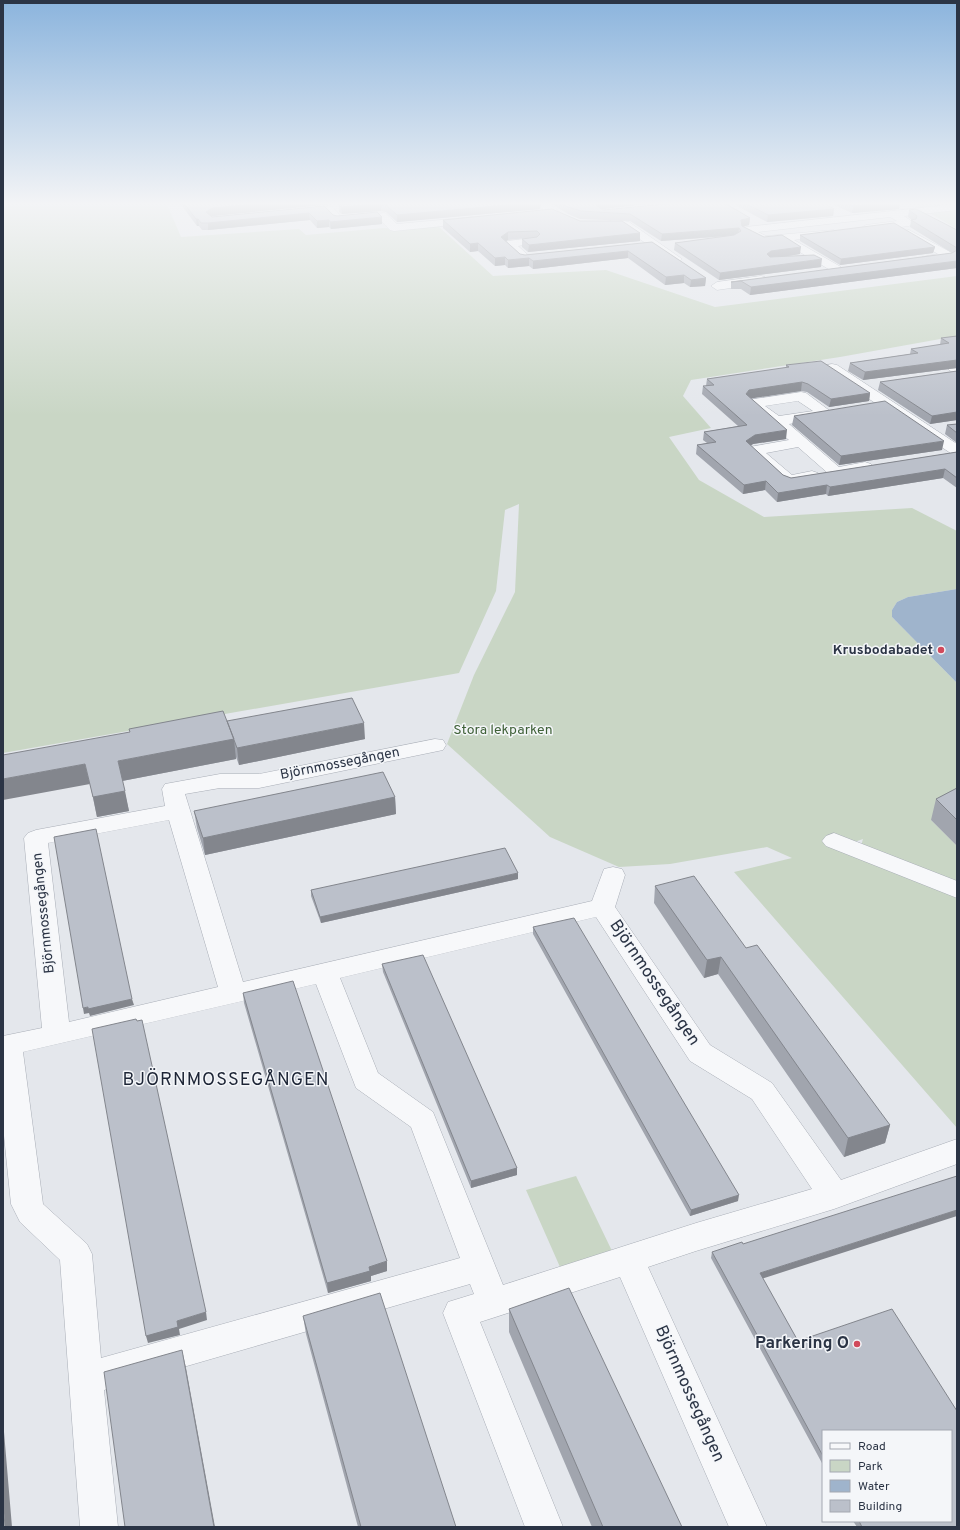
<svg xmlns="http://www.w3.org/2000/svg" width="960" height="1530" font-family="Overpass,sans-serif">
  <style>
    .green { fill: #c9d6c5 }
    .water { fill: #9fb4cc }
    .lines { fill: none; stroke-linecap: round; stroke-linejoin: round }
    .minor-casing { stroke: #a9aeb7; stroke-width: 1 }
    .minor { fill: #f7f8fa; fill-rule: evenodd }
    .wall { fill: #a1a5ae }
    .shaded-wall { fill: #83868d }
    .building { fill: #bbc0ca; stroke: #83868d }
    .poi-dot { fill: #d1495b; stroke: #f4f6f9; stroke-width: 1.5 }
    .labels { text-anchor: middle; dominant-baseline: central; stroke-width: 3; stroke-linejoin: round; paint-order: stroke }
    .poi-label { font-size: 14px; font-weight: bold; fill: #2b3445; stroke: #f4f6f9; text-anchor: end }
    .park-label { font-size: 14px; fill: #3f6138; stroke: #f4f6f9 }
    .street-label { font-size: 14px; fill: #2b3445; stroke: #f4f6f9 }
    .near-street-label { font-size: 17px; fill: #2b3445; stroke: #f4f6f9 }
    .near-poi-label { font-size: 17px; font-weight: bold; fill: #2b3445; stroke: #f4f6f9; text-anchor: end }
    .near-neighbourhood-label { font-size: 18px; letter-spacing: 1px; fill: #1d2536; stroke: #f4f6f9 }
  </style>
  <rect width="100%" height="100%" fill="#e4e7ec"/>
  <path class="green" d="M3,202H166L181,237L299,229L306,235L384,228L398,229L438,226L493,276L606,270L715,307L957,276V336L840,357L691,380L683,396L711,428L669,437L699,480L764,517L912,508L957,531V589L908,597L897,602L892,610V617L957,683V806L931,820L957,846V887L861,846L863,839L835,849L957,896V1128L734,872L792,858L767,847L670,864L619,867L550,837L447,744L474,675L515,592L519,504L505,510L496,591L459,673L3,753Z
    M910,202H957V205L921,208Z
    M957,210V229L928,212Z
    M576,1176L612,1251L560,1267L526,1190Z"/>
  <path class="water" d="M957,589V683L892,617V610L897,602L908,597Z"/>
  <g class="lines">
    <defs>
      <path id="minor" d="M535,202H547L559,212L554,215L525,216L524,214L525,212L544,210Z
        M626,202H638L646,209L641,212Z
        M957,204V210L904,216L914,223L909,226L866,231L861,228L866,225L897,221L890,217L758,232L766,236L834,230L836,232L834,234L794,240L841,267L843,270L837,274L781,241L760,242L741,230L746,227Z
        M328,206L332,207L341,216L385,213L397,224L473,217L478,220L473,223L394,231L390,230L378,218L334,221L323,209Z
        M614,219L629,222L682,259L680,261H672L622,227L610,224L609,222Z
        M909,230L954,254L956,256L950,259L922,261L920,259L922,257L938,254L905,235L903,233L905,231Z
        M532,238L536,239L538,241L536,243L518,246L528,255L536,256L538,258C528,270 509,252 502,244L508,241Z
        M761,276L765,277L767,280L765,283L717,290L711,286L717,282Z
        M957,357V373L952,372L939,362L941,359Z
        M832,364L837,365L957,444V456L952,454L827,371L825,368L827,365Z
        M801,392L806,393L834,414L832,417L827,418L789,424L839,467L865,462L871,464L873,467L871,470L836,477L830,475L798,447L766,453L792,475L812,471L818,473L820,476L818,479L789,485L783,483L749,453L746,450L749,447L789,440L748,406L746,403L748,400ZM798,401L813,411L779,416L765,406Z
        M435,739L443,740L446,745L443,750L259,788H220L185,794L243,982L592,901L604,869L613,867L622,869L625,875L615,907L710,1045L772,1083L841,1180L957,1139V1164L834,1209L696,1251L648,1267L767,1527H729L620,1277L480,1322L563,1527H525L443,1313L448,1302L474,1294L470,1284L104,1390L118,1527H80L60,1260L20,1222L11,1204L3,1126V1036L42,1028L24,838L28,833L36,830L165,806L162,789L165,784L220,774H259ZM169,820L218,987L69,1022L48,843ZM596,917L690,1061L752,1099L812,1189L696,1223L503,1285L433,1112L378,1073L340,978ZM316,984L356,1088L411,1127L460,1258L101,1358L92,1254L87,1244L43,1204L23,1052Z
        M834,833L957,881V898L826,846L822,841L826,836Z"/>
    </defs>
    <use href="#minor" class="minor-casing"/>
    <use href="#minor" class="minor"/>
  </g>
  <path class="wall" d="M179,202H352L213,216H211L212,217L324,206L333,215L337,216L382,224L331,229L329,227L317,228L310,220L208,230H202L199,226H197Z
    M373,202H541L540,209L397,222L386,212L381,211L342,214L339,212V205Z
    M549,202H664L602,209H601L603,210L750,218L749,225L743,227L800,254L782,257L821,267L719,280L674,250L675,243L730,236L661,241L630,221L580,219L568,214Z
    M730,202H822L834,209L833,216L767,222Z
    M828,202H900L899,209L852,213Z
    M909,210L957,230V268L750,295L741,289H731V282L952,253L910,227L911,220H912L908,217Z
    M443,220L580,221L640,233V241L528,252L522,247V239L527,238L508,240L506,241L520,254L525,255L652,242L706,278L705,286L690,287L684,283L665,285L628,258L533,269L529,266L508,268L505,265L495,266L478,251L470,252L443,228Z
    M800,235L935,247L933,253L840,265L800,241Z
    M957,336V368L863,380L848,371L850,363L910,354L911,349L940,345L941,338Z
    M786,365L870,393L869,401L829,407L807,392L801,391L750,398L786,439L753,444L750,446L783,475L791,478L957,452V488L943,478L828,496L826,494L777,502L765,490L743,494L696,454L697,445L707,443L703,440L704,432L738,426L702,394L703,386H706L707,379L786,368Z
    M957,371V420L930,424L878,390L880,382Z
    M794,416L942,450L839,465L792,425Z
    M957,424V443L945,434L947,425Z
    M227,721L365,739L239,765L236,757V759L122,781L129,811L97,817L90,784Z
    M957,788V846L931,820L936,799Z
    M395,797L396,814L205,855L197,828L194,811Z
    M518,879L321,923L311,896V890Z
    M655,886L746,948L890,1125L885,1143L844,1157L718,974L704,978L654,903Z
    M533,927L738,1201L690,1216L533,934Z
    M382,964L517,1168V1175L471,1188L383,972Z
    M243,993L387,1271L371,1276V1281L328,1293L244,1003Z
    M712,1252L762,1278L798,1341L957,1527H857L853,1521H951L823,1431V1465L711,1258Z
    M509,1309L682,1527H592L509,1332Z
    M303,1316L456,1527H358L306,1334Z"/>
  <path class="shaded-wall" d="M279,202H352L213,216L207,219L206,212L212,208Z
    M541,202L540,209L397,222V215Z
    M601,202H664L602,209L596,212V205Z
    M896,202H900L899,209L852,213L853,206Z
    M381,204V211L342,214L341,207Z
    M834,209L833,216L767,222L768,215Z
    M309,213L310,220L208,230V223Z
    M382,217V224L331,229L330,222Z
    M750,218L749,225L741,227V220Z
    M196,219H198L199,226H197Z
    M329,220V227L317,228V221Z
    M739,228L738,235L661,241L662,234Z
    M508,232V240L501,244V237Z
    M640,233V241L528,252L529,245Z
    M478,243V251L470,252V244Z
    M801,247L800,254L770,259L767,254L771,251Z
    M935,247L933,253L840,265L841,259Z
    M628,251V258L533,269V261Z
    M505,257V265L495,266V258Z
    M529,258V266L508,268V260Z
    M822,259L821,267L719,280L720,273Z
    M957,261V268L750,295L751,287Z
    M684,275V283L665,285L666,277Z
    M706,278L705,286L690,287L691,280Z
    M957,360V368L863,380L865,372Z
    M802,382L801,391L748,399L746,394L749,390Z
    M870,393L869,401L829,407L831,399Z
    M957,412V420L930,424L932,416Z
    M787,430L786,439L753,444L744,450L746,441L755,435Z
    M944,441L942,450L839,465L841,456Z
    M945,469L943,478L828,496L830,487Z
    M766,481L765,490L743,494L744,485Z
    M827,485L826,494L777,502L778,493Z
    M364,723L365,739L239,765L237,748Z
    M234,739L236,759L122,781L118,761Z
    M85,764L90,784L3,800V779Z
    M125,791L129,811L97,817L93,797Z
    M395,797L396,814L205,855L203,838Z
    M518,873V879L321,923L320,917Z
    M721,957L718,974L704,978L707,960Z
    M132,999L134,1005L90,1016L89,1013L84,1014L83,1008Z
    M890,1125L885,1143L844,1157L848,1138Z
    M517,1168V1175L471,1188V1181Z
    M739,1195L738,1201L690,1216L691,1210Z
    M957,1210V1216L758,1280L760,1273Z
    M387,1261V1271L371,1276V1281L328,1293L327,1283L369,1267Z
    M206,1312L207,1320L179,1329L180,1335L148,1343L146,1336L177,1321Z
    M182,1350L186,1368L215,1527H214Z
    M3,1420L12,1527H5L3,1500Z"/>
  <path class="building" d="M183,202H279L212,208L206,212L212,217L324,206L333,215L337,216L377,212L382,217L330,222L329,220L317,221L309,213L208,223H201L198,219H196Z
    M373,202H539L397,215L386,205L381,204L341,207L339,205Z
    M561,202H601L596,205L603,210L685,202H723L750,218L741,220L742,226L764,237L782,235L801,247L771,251L767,254L770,257L814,255L822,259L720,273L675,243L734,235L741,231L739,228L662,234L630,214L581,211L568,207Z
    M743,202H822L834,209L768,215Z
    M844,202H896L853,206Z
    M552,209L580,221H622L640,233L529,245L522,239L537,237L540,234L537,231L508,232L501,237L520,254L525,255L652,242L706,278L691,280L684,275L666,277L628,251L533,261L529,258L508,260L505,257L495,258L478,243L470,244L443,220Z
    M916,209L957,230V248L911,220L916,219L917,216L909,210Z
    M894,223L935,247L841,259L800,235Z
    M957,250V261L751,287L741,281L731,282L952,253Z
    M957,336V360L865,372L850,363L918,353L911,349L949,343L941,338Z
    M821,361L870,393L831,399L808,384L802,382L749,390L746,394L787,430L755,435L746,441L783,475L791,478L957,452V478L945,469L830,487L827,485L778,493L766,481L744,485L697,445L716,442L704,432L747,425L703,386L714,385L707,379L789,367L786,365Z
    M957,371V412L932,416L880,382Z
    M885,401L944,441L841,456L794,416Z
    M957,424V433L947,425Z
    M352,698L364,723L237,748L227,721Z
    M223,711L234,739L118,761L125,791L93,797L85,764L3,779V755L130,732L129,729Z
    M383,772L395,797L203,838L194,811Z
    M957,788V820L936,799Z
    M96,829L132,999L88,1009V1007L83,1008L54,837Z
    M505,848L518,873L320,917L311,890Z
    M694,876L746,948L757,945L890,1125L848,1138L721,957L707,960L655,886Z
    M574,918L739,1195L691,1210L533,927Z
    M423,955L517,1168L471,1181L382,964Z
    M293,981L387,1261L369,1267L370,1271L327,1283L243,993Z
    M136,1019L137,1021L142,1020L206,1312L177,1321L178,1327L146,1336L92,1029Z
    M957,1176V1210L760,1273L798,1341L892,1309L957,1411V1527H862L859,1521H951V1431H823V1456L712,1252L742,1242L743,1244Z
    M569,1288L682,1527H603L509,1309Z
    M380,1293L456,1527H361L303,1316Z
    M182,1350L214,1527H125L104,1372Z
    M3,1500L5,1527H3Z"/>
  <linearGradient id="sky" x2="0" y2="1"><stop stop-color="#8bb4dd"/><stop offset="0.49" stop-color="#f3f4f6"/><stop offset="1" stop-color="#f3f4f6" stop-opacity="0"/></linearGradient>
  <rect width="960" height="416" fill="url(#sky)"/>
  <g class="poi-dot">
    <circle cx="941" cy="650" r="4"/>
    <circle cx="857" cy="1344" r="4"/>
  </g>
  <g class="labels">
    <g class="poi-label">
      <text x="933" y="650">Krusbodabadet</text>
    </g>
    <g class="park-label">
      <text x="503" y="730">Stora lekparken</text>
    </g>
    <g class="street-label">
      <text transform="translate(340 764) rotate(-11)">Björnmossegången</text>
      <text transform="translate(44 913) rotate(-96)">Björnmossegången</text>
    </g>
    <g class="near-street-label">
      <text transform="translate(654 983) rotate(56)">Björnmossegången</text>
      <text transform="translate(689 1394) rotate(66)">Björnmossegången</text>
    </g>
    <g class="near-poi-label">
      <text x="849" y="1344">Parkering O</text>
    </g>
    <g class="near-neighbourhood-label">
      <text x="226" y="1080">BJÖRNMOSSEGÅNGEN</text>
    </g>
  </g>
  <rect width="960" height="1530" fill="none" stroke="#2b3445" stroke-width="8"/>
  <rect x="822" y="1430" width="130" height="92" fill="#f4f6f9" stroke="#a4a8b1"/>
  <rect x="830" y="1443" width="20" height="6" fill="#f7f8fa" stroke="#a4a8b1"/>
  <text x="858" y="1450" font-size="12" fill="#2b3445">Road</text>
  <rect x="830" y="1460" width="20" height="12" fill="#c9d6c5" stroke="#a4a8b1"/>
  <text x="858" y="1470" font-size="12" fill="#2b3445">Park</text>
  <rect x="830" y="1480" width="20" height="12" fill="#9fb4cc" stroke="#a4a8b1"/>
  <text x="858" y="1490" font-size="12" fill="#2b3445">Water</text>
  <rect x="830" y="1500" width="20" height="12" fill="#bbc0ca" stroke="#a4a8b1"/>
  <text x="858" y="1510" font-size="12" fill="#2b3445">Building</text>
</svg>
